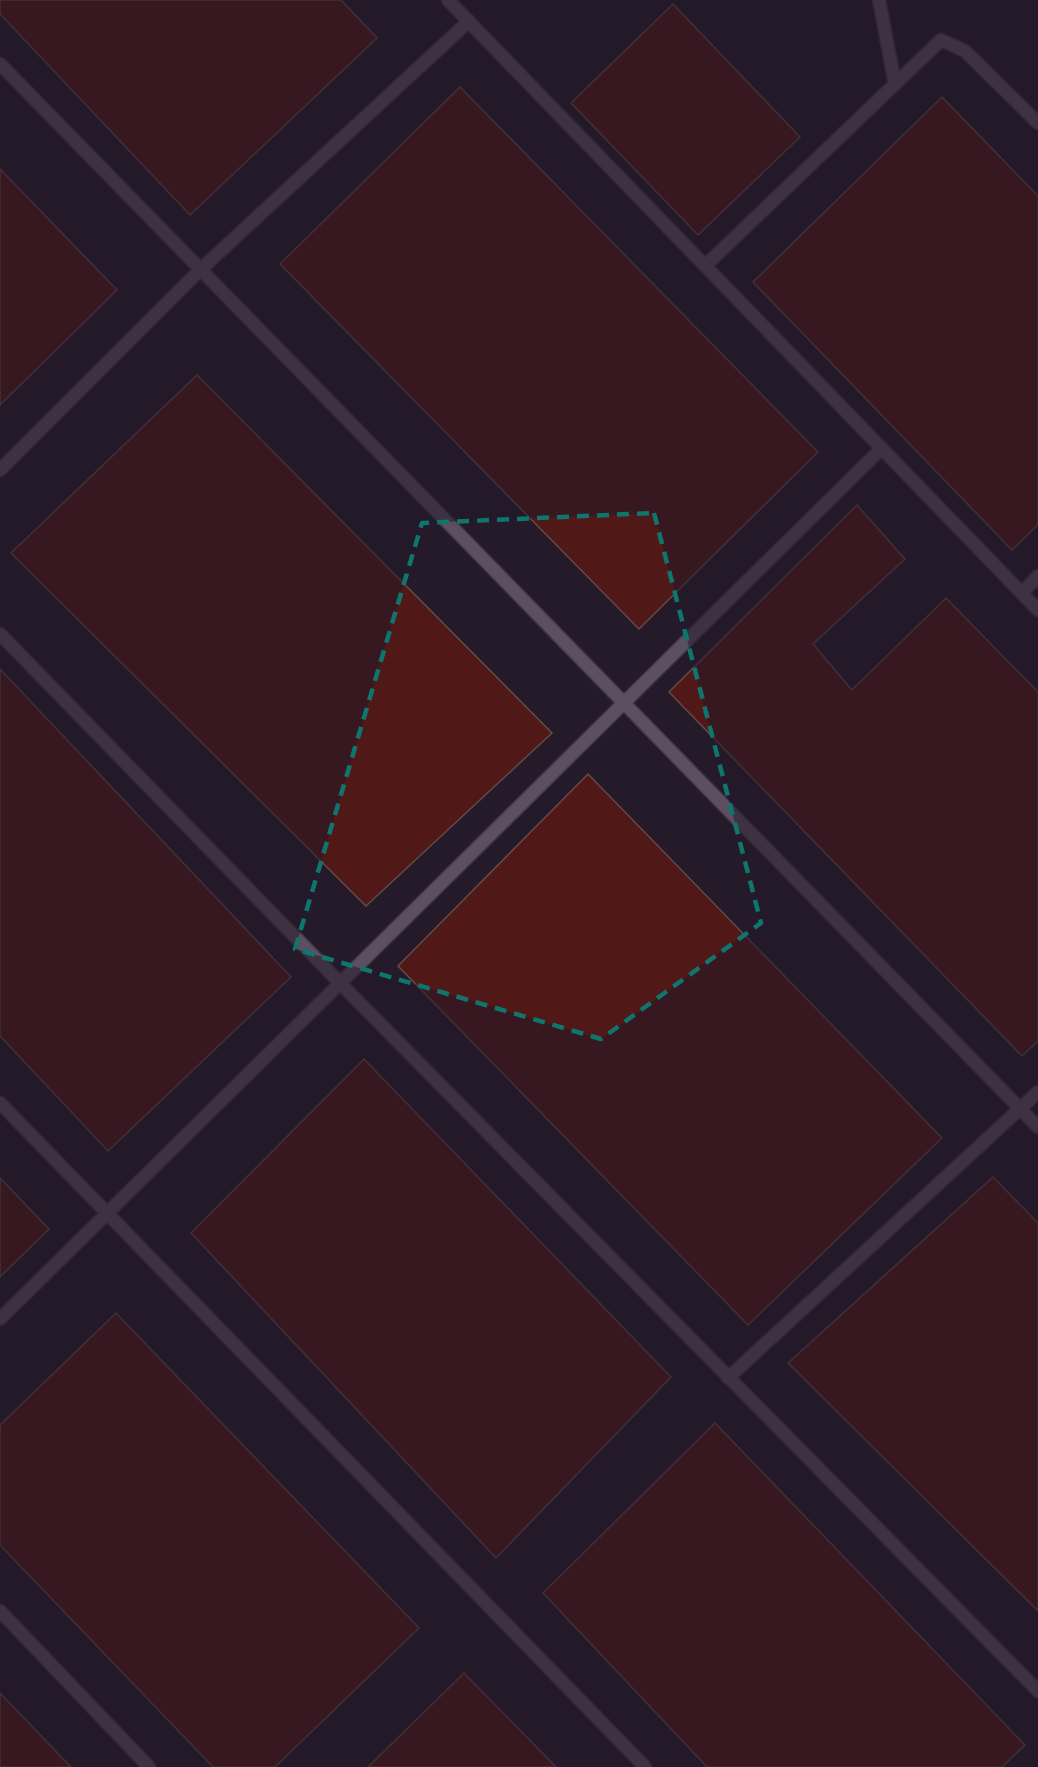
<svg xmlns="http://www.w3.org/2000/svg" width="1038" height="1767" font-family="'Zilla Slab',serif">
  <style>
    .building { fill: #501816; stroke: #624b48; stroke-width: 1.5 }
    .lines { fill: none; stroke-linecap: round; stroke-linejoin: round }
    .service-casing { stroke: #403844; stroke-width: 15 }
    .service { stroke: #5b4f61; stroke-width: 12 }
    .marked { fill: none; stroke: #0f766e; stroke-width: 4.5; stroke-dasharray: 12 8; stroke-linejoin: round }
  </style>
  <rect width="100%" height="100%" fill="#251a29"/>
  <path class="building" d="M0,0H341L377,38L190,215L0,14Z
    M673,4L800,137L698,235L571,103Z
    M460,87L818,452L639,629L280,264Z
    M942,97L1038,196V525L1012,550L753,282Z
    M0,169L117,290L0,405Z
    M197,375L552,733L366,906L11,553Z
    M857,505L905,559L813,644L852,690L946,598L1038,692V1041L1022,1056L669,692Z
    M0,669L291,977L108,1151L0,1036Z
    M588,774L942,1138L748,1325L398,966Z
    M364,1059L671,1377L496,1558L191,1233Z
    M993,1177L1038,1223V1611L788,1363Z
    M0,1178L49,1229L0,1277Z
    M116,1313L419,1628L275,1767H213L0,1545V1425Z
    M715,1423L1025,1745L1002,1767H707L543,1593Z
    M464,1673L556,1767H368Z
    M0,1693L71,1767H0Z"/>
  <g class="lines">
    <defs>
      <path id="service" d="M448,0L1038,610
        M879,0L895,84
        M0,64L1038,1127
        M705,266L941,40L965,51L1038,123
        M0,470L200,270L469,21
        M1022,593L1038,576
        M0,634L340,983L1038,1691
        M0,1103L645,1767
        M0,1319L882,448
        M728,1378L1038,1092
        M0,1611L149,1767"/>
    </defs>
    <use href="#service" class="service-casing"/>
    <use href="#service" class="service"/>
  </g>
  <path d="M0 0H1038V1767H0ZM654,513L761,923L601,1039L295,949L422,523Z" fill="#251a29" fill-opacity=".55" fill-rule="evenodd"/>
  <path class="marked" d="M654,513L761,923L601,1039L295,949L422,523Z"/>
</svg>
